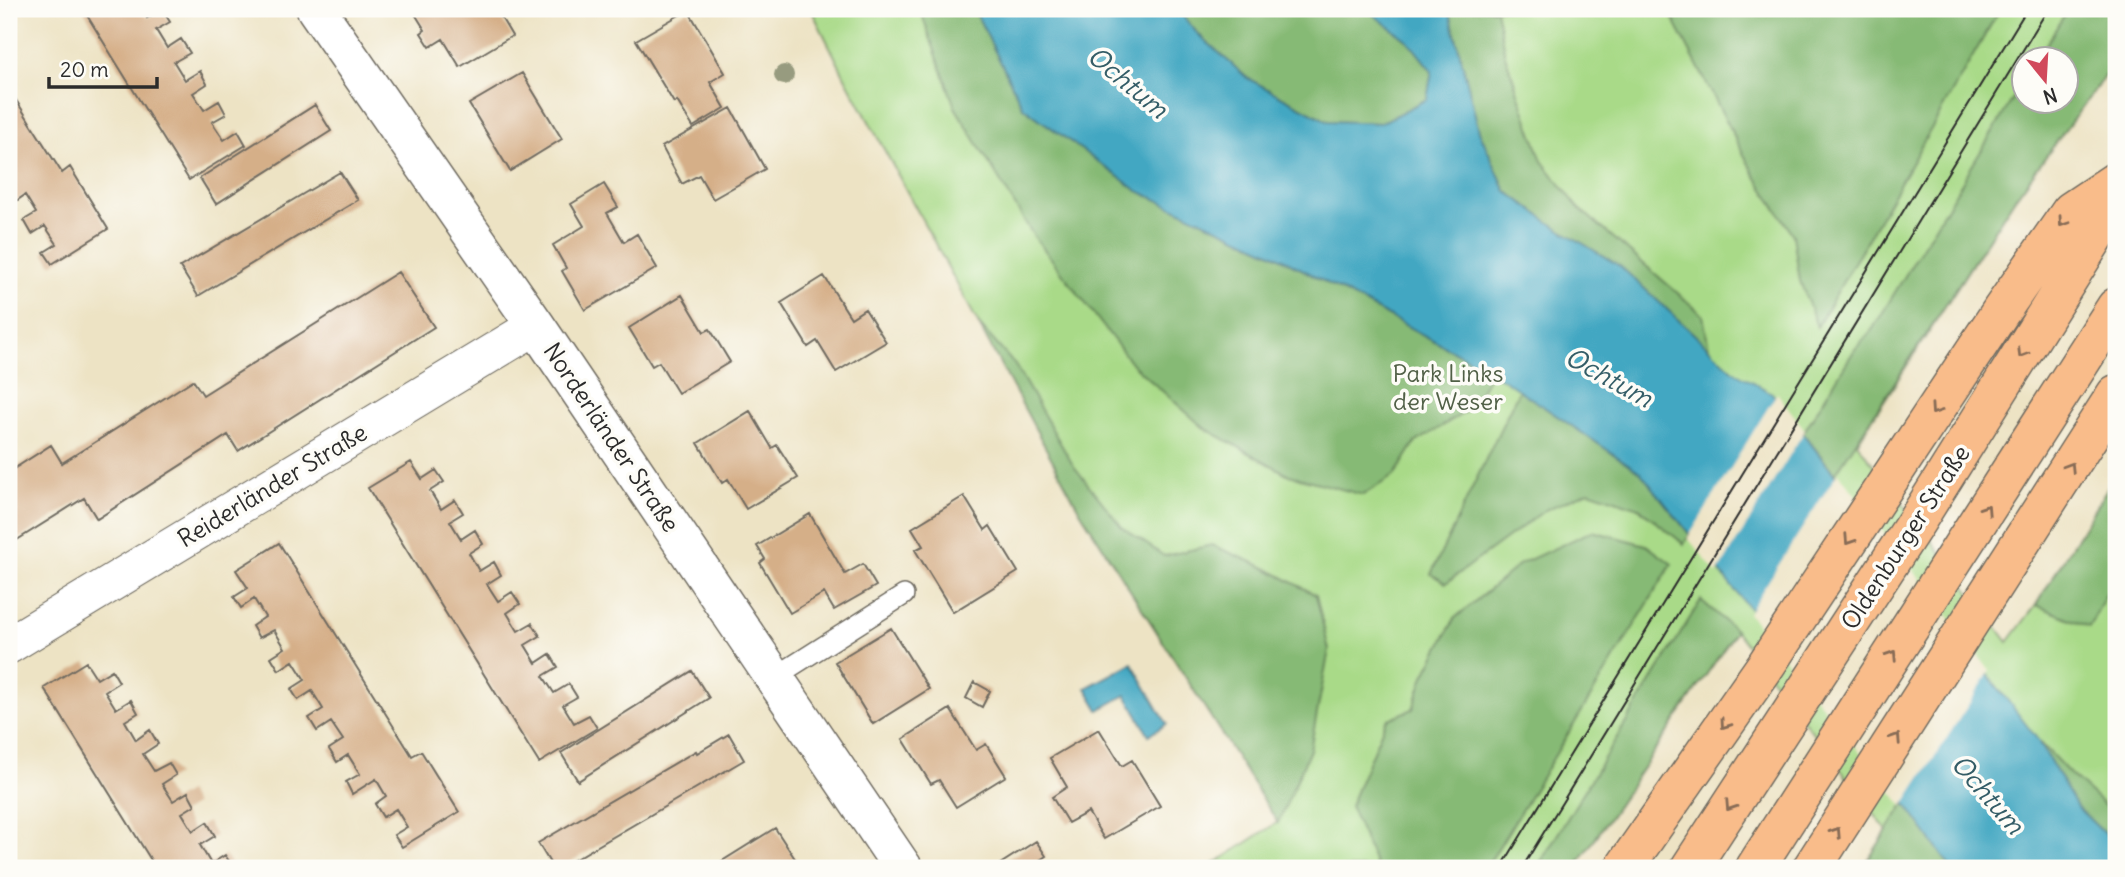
<svg xmlns="http://www.w3.org/2000/svg" width="2125" height="877" font-family="Delius,sans-serif">
  <style>
    .green { fill: #a9da88; stroke: #6a825a; stroke-width: 2; fill-rule: evenodd }
    .forest { fill: #86ba74; stroke: #587250; stroke-width: 2 }
    .water { fill: #42a7c2; stroke: #366976; stroke-width: 2 }
    .pier { fill: #ede3c4 }
    .building { fill: #d5af88 }
    .lines { fill: none; stroke-linecap: round; stroke-linejoin: round }
    .service-casing { stroke: #6f6b61; stroke-width: 22 }
    .minor-casing { stroke: #6f6b61; stroke-width: 39 }
    .tertiary-casing { stroke: #6f6b61; stroke-width: 41 }
    .trunk-casing { stroke: #6f6b61; stroke-width: 41 }
    .service { stroke: #fff; stroke-width: 19 }
    .minor { stroke: #fff; stroke-width: 37 }
    .tertiary { stroke: #fff; stroke-width: 38 }
    .trunk { stroke: #f9bc8a; stroke-width: 38 }
    .tram { stroke: #2b2b2b; stroke-width: 2 }
    .tree { fill: #979b7f }
    .oneway { stroke: #886c56 }
    .labels { text-anchor: middle; dominant-baseline: central; stroke-width: 7; stroke-linejoin: round; paint-order: stroke }
    .park-label { font-size: 24px; fill: #516047; stroke: #fdfcf7 }
    .street-label { font-size: 24px; fill: #2b2b2b; stroke: #fdfcf7 }
    .water-label { font-size: 26px; font-style: italic; fill: #345d67; stroke: #fdfcf7 }
  </style>
  <rect width="100%" height="100%" fill="#fdfcf7"/>
  <filter id="ink" filterUnits="userSpaceOnUse"><feTurbulence type="fractalNoise" baseFrequency=".0143" numOctaves="2"/><feDisplacementMap in="SourceGraphic" scale="14" xChannelSelector="R" yChannelSelector="G"/><feConvolveMatrix kernelMatrix="1 2 1 2 8 2 1 2 1" color-interpolation-filters="sRGB"/></filter>
  <filter id="wash" filterUnits="userSpaceOnUse"><feTurbulence type="fractalNoise" baseFrequency=".00686" numOctaves="4" result="noise"/><feDisplacementMap in="SourceGraphic" scale="28" xChannelSelector="R" yChannelSelector="G"/><feGaussianBlur stdDeviation="1.57" result="paint"/><feColorMatrix in="noise" values="0 0 0 0 0 0 0 0 0 0 0 0 0 0 0 0 0 1.4 0 .05"/><feComposite in="paint" operator="in"/></filter>
  <g filter="url(#wash)">
    <rect width="100%" height="100%" fill="#ede3c4"/>
    <path class="green" d="M811,9H2116V61L2013,201L1857,443L2008,642L2036,605L2116,474V868H1863L1887,831L1736,631L1575,868H1208L1278,822L1080,511L846,79ZM2024,60H2066V102H2024Z"/>
    <path class="forest" d="M920,9H974L1023,107L1138,191L1272,253L1492,372L1470,409L1415,443L1395,475L1363,495L1289,475L1204,428L1133,365L1033,235L955,107Z
      M1177,9H1366L1408,41L1432,71L1427,99L1381,123L1327,121L1247,78L1197,33Z
      M1449,9H1496L1505,55L1542,161L1579,208L1703,315L1709,348L1621,267L1556,227L1506,191L1479,131Z
      M1671,9H2000L1817,327L1800,281L1793,235L1753,172L1672,17Z
      M2068,9H2116V61L2013,201L1835,474L1803,433L1855,349L1872,330L2023,82L2024,102H2066V60L2037,59Z
      M978,323L1015,365L1073,465L1122,527L1164,556L1212,545L1266,568L1316,595L1329,650L1310,750L1278,823L1080,511Z
      M1519,390L1640,472L1690,535L1684,544L1639,508L1589,491L1545,510L1446,583L1431,574Z
      M2116,474V576L2089,627L2036,605Z
      M1592,531L1646,545L1672,564L1486,868H1377L1350,806L1386,720L1413,709L1424,676L1455,618L1520,564Z
      M1701,600L1736,631L1575,868H1537Z
      M2038,740L2070,774L2116,816V845L2077,807Z
      M1905,803L1951,868H1863Z"/>
    <path class="water" d="M974,9H1177L1197,33L1247,78L1327,121L1381,123L1427,99L1432,71L1408,41L1366,9H1449L1479,131L1506,191L1556,227L1621,267L1735,372L1772,393L2038,740L2077,807L2116,845V868H1951L1905,803L1640,472L1492,372L1272,253L1138,191L1023,107Z
      M1132,663L1167,724L1149,735L1126,695L1099,710L1086,688Z"/>
    <path class="pier" d="M1777,393L1805,430L1717,574L1688,538Z
      M1838,472L1990,671L1903,806L1748,613Z"/>
    <g id="blocks">
      <path class="building" d="M83,9H142L147,18L162,9L170,22L156,30L167,48L181,39L190,53L174,62L185,80L200,71L207,84L193,93L204,110L219,101L226,114L212,122L224,140L238,131L246,145L189,180Z
        M412,9H496L512,36L460,67L443,39L430,47L421,33L425,30Z
        M688,10L725,73L710,82L725,108L693,127L677,101L674,103L636,40Z
        M522,73L562,139L510,171L469,104Z
        M9,89L62,173L70,167L108,229L52,264L44,252L57,244L45,226L32,234L24,220L36,213L25,195L9,206Z
        M315,105L331,131L216,204L200,178Z
        M731,108L765,169L713,199L699,175L682,184L662,147Z
        M340,172L358,200L198,296L180,267Z
        M604,184L618,207L607,213L624,242L637,234L657,268L585,310L562,271L566,268L553,245L584,226L571,204Z
        M398,272L434,327L238,451L228,435L97,519L84,498L9,545V472L51,445L62,463L193,380L203,395Z
        M824,276L851,318L865,309L886,342L836,372L817,341L808,347L781,303Z
        M682,295L704,332L710,329L730,362L678,393L659,362L652,366L629,328Z
        M750,411L772,448L777,445L798,478L746,509L728,479L722,483L698,443Z
        M411,462L422,479L436,470L444,482L430,491L441,509L455,500L463,513L450,521L461,539L475,530L483,544L469,553L479,571L494,562L501,575L487,584L498,601L512,592L520,604L507,613L518,631L532,623L540,636L525,645L536,663L550,654L558,667L543,676L554,693L569,684L577,697L563,705L574,723L589,715L597,728L539,763L368,488Z
        M964,496L985,530L990,526L1018,572L953,612L915,550L923,546L912,528Z
        M810,514L845,574L863,564L876,586L834,610L824,593L790,613L760,563L765,559L757,546Z
        M279,543L412,756L421,751L459,812L402,847L394,835L407,827L396,809L383,817L375,804L386,796L376,779L352,794L346,782L360,774L348,755L337,762L329,749L343,740L331,722L317,731L309,718L323,709L312,691L298,700L291,689L305,680L293,661L279,670L271,657L285,648L274,630L259,638L252,626L265,617L254,599L241,608L234,597L248,588L236,570Z
        M891,628L929,689L873,724L835,662Z
        M86,662L97,679L112,670L119,682L105,691L116,709L131,700L138,713L125,721L136,740L150,730L158,744L143,754L154,771L169,763L176,775L162,784L173,801L188,792L195,805L182,813L193,831L207,822L215,836L200,845L211,864L225,855L233,867L156,868L44,688Z
        M692,671L709,698L578,781L561,753Z
        M974,682L990,691L982,707L966,698Z
        M950,709L976,750L986,744L1006,776L956,807L939,780L931,784L903,739Z
        M1099,729L1122,766L1132,760L1160,806L1104,839L1088,812L1068,823L1052,797L1067,787L1050,758Z
        M729,734L744,760L560,868H553L538,843L696,751L697,753Z
        M775,828L801,868H711Z
        M1036,841L1046,856L1040,860L1045,868H994Z"/>
    </g>
  </g>
  <g filter="url(#ink)">
    <use href="#blocks" fill-opacity="0" stroke="#6f6b61" stroke-width="2"/>
    <g class="lines">
      <defs>
        <path id="service" d="M775,677L904,595"/>
        <path id="minor" d="M9,645L536,326"/>
        <path id="tertiary" d="M316,9L536,326L903,868"/>
        <path id="trunk" d="M1624,868L1764,668L2001,311L2071,211L2116,181
          M1690,868L1916,522L2116,203
          M1755,868L2116,307
          M1812,868L2116,394"/>
      </defs>
      <use href="#service" class="service-casing"/>
      <use href="#minor" class="minor-casing"/>
      <use href="#tertiary" class="tertiary-casing"/>
      <use href="#trunk" class="trunk-casing"/>
      <use href="#service" class="service"/>
      <use href="#minor" class="minor"/>
      <use href="#tertiary" class="tertiary"/>
      <use href="#trunk" class="trunk"/>
      <path class="tram" d="M1501,868L2027,9
        M1522,868L2048,9"/>
    </g>
    <circle class="tree" cx="784" cy="75" r="10"/>
    <defs><path id="oneway-chevron" d="M-2-3.5L2.5 0L-2 3.5" fill="none" stroke-width="1.6" stroke-linecap="round" stroke-linejoin="round" transform="scale(1.75)"/></defs>
    <g class="oneway">
      <use href="#oneway-chevron" transform="translate(2063 222) rotate(125)"/>
      <use href="#oneway-chevron" transform="translate(2022 353) rotate(122)"/>
      <use href="#oneway-chevron" transform="translate(1935 410) rotate(124)"/>
      <use href="#oneway-chevron" transform="translate(2070 467) rotate(-58)"/>
      <use href="#oneway-chevron" transform="translate(1986 509) rotate(-57)"/>
      <use href="#oneway-chevron" transform="translate(1849 540) rotate(123)"/>
      <use href="#oneway-chevron" transform="translate(1892 655) rotate(-57)"/>
      <use href="#oneway-chevron" transform="translate(1725 724) rotate(125)"/>
      <use href="#oneway-chevron" transform="translate(1896 738) rotate(-57)"/>
      <use href="#oneway-chevron" transform="translate(1730 806) rotate(123)"/>
      <use href="#oneway-chevron" transform="translate(1836 832) rotate(-57)"/>
    </g>
  </g>
  <g class="labels">
    <g class="park-label">
      <text x="1448" y="373">Park Links<tspan x="1448" dy="28">der Weser</tspan></text>
    </g>
    <g class="street-label">
      <text transform="translate(612 437) rotate(56)">Norderländer Straße</text>
      <text transform="translate(272 485) rotate(-31)">Reiderländer Straße</text>
      <text transform="translate(1905 537) rotate(-57)">Oldenburger Straße</text>
    </g>
    <g class="water-label">
      <text transform="translate(1128 82) rotate(40)">Ochtum</text>
      <text transform="translate(1609 377) rotate(29)">Ochtum</text>
      <text transform="translate(1988 794) rotate(49)">Ochtum</text>
    </g>
  </g>
  <rect width="2125" height="877" fill="none" stroke="#fdfcf7" stroke-width="35"/>
  <g transform="translate(2045 80) rotate(162)"><circle r="33" fill="#fdfcf7" stroke="#a9a8a5" stroke-width="2"/>
  <path d="M0-5L12 26L0 18L-12 26Z" fill="#d1495b"/>
  <text y="-10" font-size="19" font-weight="bold" text-anchor="middle" fill="#2b2b2b">N</text>
  </g>
  <path d="M49 77v10h108v-10" fill="none" stroke="#2b2b2b" stroke-width="3.5"/>
  <text x="60" y="77" font-size="21" fill="#2b2b2b" stroke="#fdfcf7" stroke-width="5" paint-order="stroke">20 m</text>
</svg>
